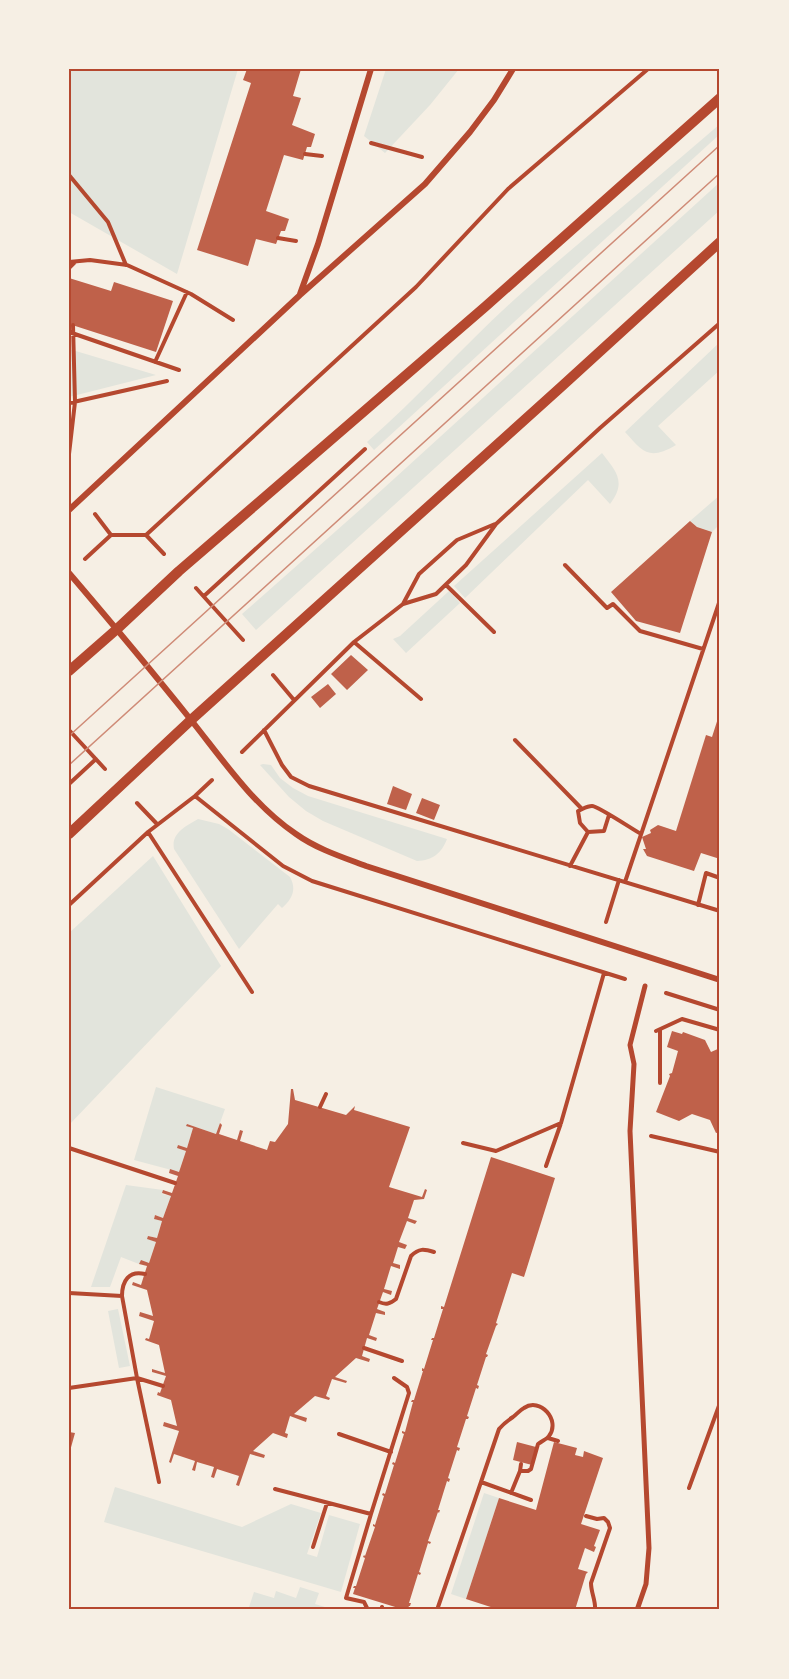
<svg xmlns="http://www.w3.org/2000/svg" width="789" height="1679" font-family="'Nunito Sans',sans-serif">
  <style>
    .green { fill: #e2e4dc }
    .building { fill: #bf614a }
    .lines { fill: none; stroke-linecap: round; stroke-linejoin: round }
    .path { stroke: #b5482f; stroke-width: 4 }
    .pedestrian { stroke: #b5482f; stroke-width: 5 }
    .minor { stroke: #b5482f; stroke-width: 6 }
    .tertiary { stroke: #b5482f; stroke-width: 10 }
    .tram { stroke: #cf8b77; stroke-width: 1.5 }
    .neatline { fill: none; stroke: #b5482f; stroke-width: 2 }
  </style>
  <rect width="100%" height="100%" fill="#f6efe4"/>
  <path class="green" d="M69,69H238L177,274L69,212Z
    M386,69H459L430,105L385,153L364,136Z
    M720,124V134L374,450L367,442C419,397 464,345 515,299C582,239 652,183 720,124Z
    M720,182V210L256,630L242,614L362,508Z
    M720,342V370L658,426L676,445C649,461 643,452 625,432Z
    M69,349L156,375L69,397Z
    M602,453C616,471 627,482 610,504L588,480L465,598L454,586Z
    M720,495V524L712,532L697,527L690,521Z
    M449,591L460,603L406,653L393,639L400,636Z
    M263,764L271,765L280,778L293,788L308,796L447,839C441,854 433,860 417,861L323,821L306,811L289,797L260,765Z
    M198,819L219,824L228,829L290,877C297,890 292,899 282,908L278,904L239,949L174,849C171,833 186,826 198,819Z
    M153,856L221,966L69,1125V933Z
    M156,1087L225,1109L216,1134L187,1124L193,1128L187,1148L178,1145V1148L186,1151L179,1172L134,1160Z
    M126,1185L163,1190L162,1194L171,1196L163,1218L155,1215L154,1219L162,1221L157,1238L148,1236V1239L156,1242L149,1263L139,1264L121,1257L110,1287H91Z
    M118,1309L130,1366L119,1368L108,1311Z
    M115,1487L242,1527L291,1504L321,1513L307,1554L317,1557L329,1515L360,1524L341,1592L104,1522Z
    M484,1493L499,1498L466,1599L451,1594Z
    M300,1587L319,1593L315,1604L325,1607L324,1610H248L254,1592L274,1598L276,1591L296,1598Z"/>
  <path class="building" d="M247,69H301L293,96L301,98L292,125L315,134L311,147H307L303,160L284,155L266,211L289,219L285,231H281L276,244L256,239L248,266L197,250L251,83L243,80Z
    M69,278L111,291L114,282L173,301L156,352L69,324Z
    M690,521L697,527L712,532L680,633L636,621L611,592Z
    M351,655L368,670L347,690L331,674Z
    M328,684L336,694L320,708L311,697Z
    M720,712V859L701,853L694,871L647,856L643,849H646L642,837L651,833L650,830L658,825L676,831L706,735L712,737Z
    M393,786L412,794L406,810L387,804Z
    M422,798L440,805L434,820L416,813Z
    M672,1031L682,1034L683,1032L705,1040L711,1052L720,1048V1132L716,1133L710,1120L692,1114L679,1121L656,1112L670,1076L669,1074L672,1073L678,1051L667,1047Z
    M291,1089H293L295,1100L346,1115L355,1106L354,1110L410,1127L389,1187L422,1197L425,1189L427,1190L424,1199L414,1200L408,1218L417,1221L415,1224L407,1221L399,1242L407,1245L405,1249L398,1247L393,1263L400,1265V1269L391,1266L384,1289L392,1291L391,1295L383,1292L377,1309L385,1312V1315L376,1313L369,1335L377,1338L376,1341L367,1338L362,1356L370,1359L369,1362L356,1358L335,1377L347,1381L346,1383L332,1379L326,1396L330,1398L329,1400L315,1396L294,1414L307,1418L306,1422L290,1416L285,1433L288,1434L287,1438L273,1433L253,1451L265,1455L264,1458L250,1454L239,1486L236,1485L239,1476L217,1469L214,1478L211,1477L214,1467L197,1462L195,1471L192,1470L195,1461L174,1454L171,1463L169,1462L179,1431L163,1426L164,1422L177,1426L171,1400L157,1395L158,1392L160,1393L166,1376L152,1372V1369L165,1373L159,1345L145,1340L146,1338L149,1339L154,1321L139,1316L140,1312L153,1316L147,1290L132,1285L133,1282L141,1285L147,1266L139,1264L141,1260L149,1263L156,1242L147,1239L148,1236L157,1238L162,1221L154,1219L155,1215L163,1218L171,1196L162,1193L163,1190L172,1193L178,1176L169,1173L170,1169L179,1172L186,1151L177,1148L178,1145L187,1148L193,1128L186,1126L187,1124L216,1134L220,1123L222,1125L219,1134L237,1140L240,1130L243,1131L240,1141L267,1150L270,1141L275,1142L288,1124Z
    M491,1157L555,1178L524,1277L512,1273L496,1323L498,1324L496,1326L486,1354L488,1355L487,1357H486L477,1385L479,1386L478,1389L476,1388L467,1416L469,1417L468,1419H466L457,1447L460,1448L459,1451L457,1450L448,1478L450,1479L449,1482L447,1481L438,1510H440L439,1513L438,1512L428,1541L431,1542L430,1544L428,1543L419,1572L421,1573L420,1575L418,1574L409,1603H411L410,1606H409L407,1610H405L353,1594L355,1588H353L354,1586H356L365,1558L363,1557L364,1555L365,1556L375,1527L373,1526V1524L375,1525L384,1496L382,1495L383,1493L385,1494L394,1465L392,1464L393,1462L395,1463L404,1434L402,1433V1431L405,1432L413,1402H411L412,1400H414L423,1371H422V1368L424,1369L433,1340H431L432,1338H434L443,1309H441V1306L444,1307Z
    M69,1432L75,1433L70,1451H69Z
    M517,1442L536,1447L532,1465L513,1460Z
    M554,1442L577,1448L575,1455L583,1457L584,1451L603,1458L581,1524L600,1530L594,1546L596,1547L594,1552L585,1548L578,1569L588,1572L586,1574L575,1610H500L466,1599L499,1498L536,1510Z"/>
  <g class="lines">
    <path class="path" d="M371,143L422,157
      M305,154L322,156
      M69,175L108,222L126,265
      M278,238L296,241
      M69,262L90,260L127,265L191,294L233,320
      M69,268L75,262
      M69,332L179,370
      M155,362L187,292
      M69,403L167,381
      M69,454L75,402L73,325
      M95,514L111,535
      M146,535L164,554
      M85,559L111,535H146L416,287L508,189L648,69
      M565,565L607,608L613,604L640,631L703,649
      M446,585L494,632
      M196,588L243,640
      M204,596L365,449
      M403,604L419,574L457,540L495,524
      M354,642L421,699
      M273,675L294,700
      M69,730L105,769
      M264,730L282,765L291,777L309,786L720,911
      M515,740L582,809
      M242,752L354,642L403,604L436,594L466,565L496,524L600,428L720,323
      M69,784L96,759
      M195,796L283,866L312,881L625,979
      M137,803L157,824
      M148,832L252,992
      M588,832L580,823L578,811C583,809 587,806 592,806C598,806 632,829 641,834
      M570,866L588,832L604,831L609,815
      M625,882L720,600
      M69,905L148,832L195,796L212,780
      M698,905L706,873L720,878
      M606,922L619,880
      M666,993L720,1010
      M660,1030V1083
      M656,1031L682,1019L720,1030
      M320,1107L326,1094
      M651,1136L720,1152
      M463,1143L496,1151L561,1123
      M69,1148L175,1183
      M546,1166L561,1123L604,973
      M69,1293L122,1296L137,1378L159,1482
      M122,1296C122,1281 129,1270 145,1274
      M379,1302C386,1305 390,1304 396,1299L411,1256C419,1248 424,1249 434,1252
      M364,1348L402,1361
      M69,1388L137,1378L163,1386
      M339,1434L391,1452
      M548,1438L558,1441
      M520,1471L521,1464
      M481,1482L499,1429C504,1423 507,1421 513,1417C517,1414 520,1410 524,1408C540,1397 561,1420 549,1436C547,1439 542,1441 538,1444L531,1469L528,1471H520L511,1493
      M689,1488L720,1403
      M275,1489L371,1514
      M586,1516L597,1519L604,1518L608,1522L610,1528L591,1583C591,1593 596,1601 595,1610
      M313,1547L327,1503
      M368,1610L364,1602L346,1598L371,1514L409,1393L407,1387L394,1378
      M381,1610L382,1607
      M437,1610L481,1482L531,1500"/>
    <path class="pedestrian" d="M637,1610L646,1584L649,1548L630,1131L634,1064L630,1045L645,986"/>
    <path class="minor" d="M300,294L318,244L371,69
      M69,510L300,295L425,184L470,132L494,100L513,69
      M69,573C110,621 151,670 191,720C223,760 253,805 296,834C317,849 342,857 366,866L720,980"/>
    <path class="tertiary" d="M69,671L117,629L179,571L486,306L720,98
      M69,834L191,720L561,387L720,242"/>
    <path class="tram" d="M69,736L720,145
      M69,765L720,173"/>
  </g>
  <rect width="789" height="1679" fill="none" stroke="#f6efe4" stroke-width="141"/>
  <rect x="70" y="70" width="648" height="1538" class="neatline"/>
</svg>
